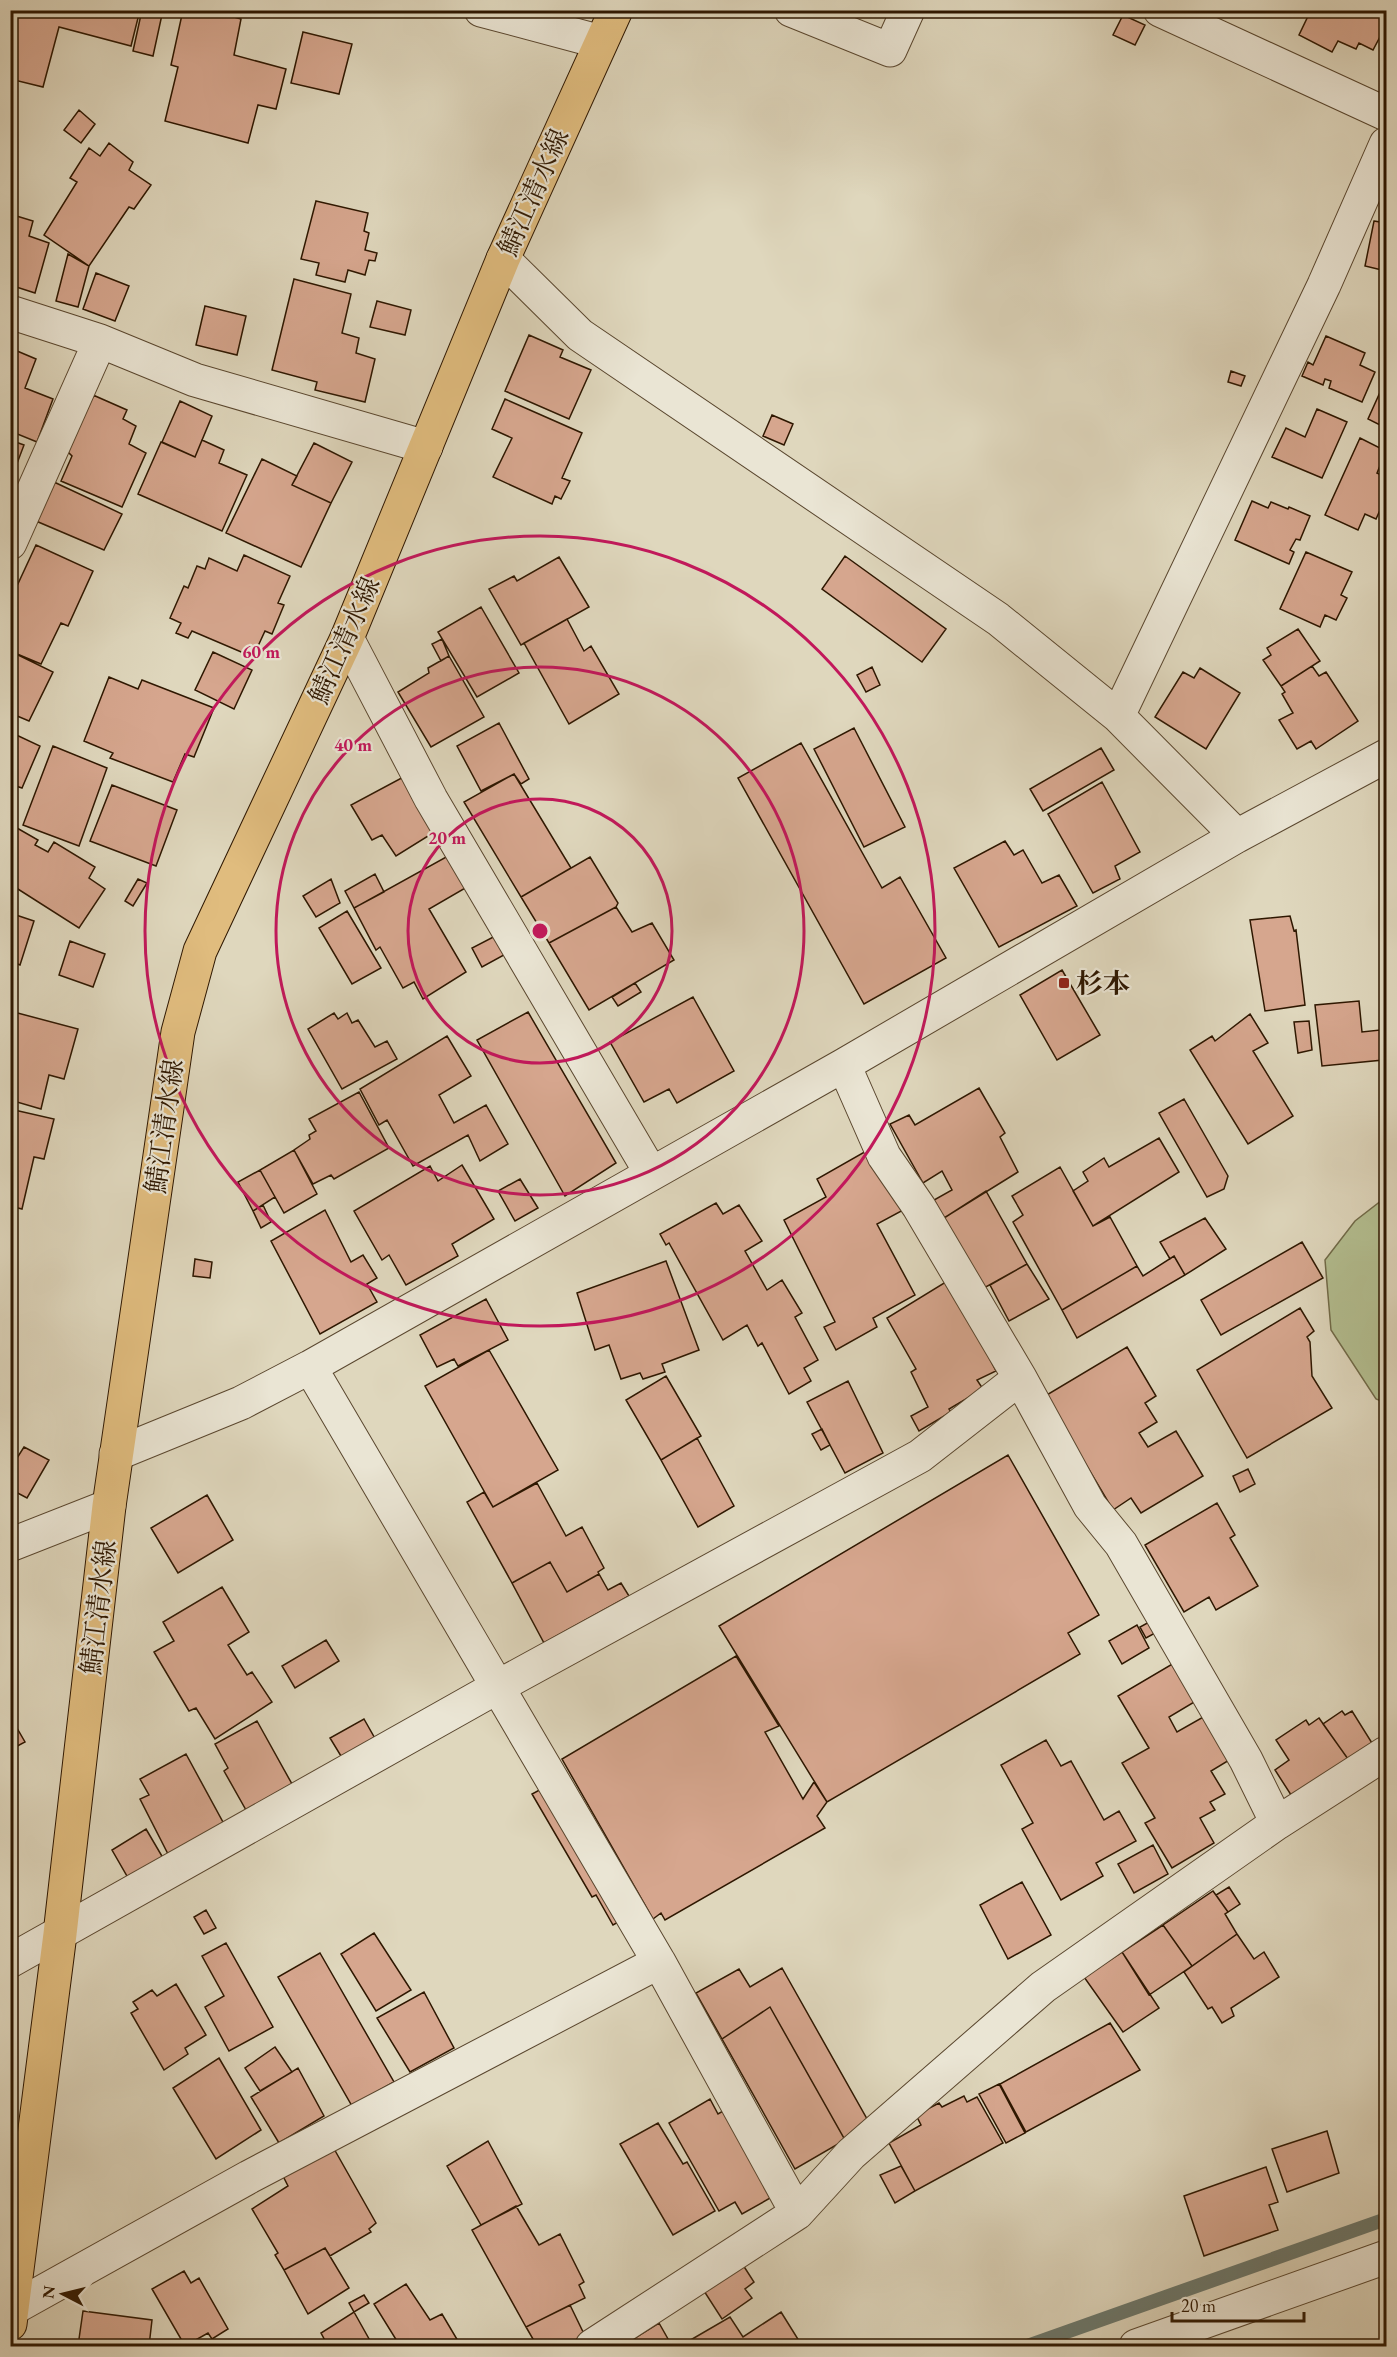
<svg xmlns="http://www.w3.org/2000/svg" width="1397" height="2357" font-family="'EB Garamond','Noto Serif JP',serif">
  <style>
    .green { fill: #b3be90; stroke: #706a48; stroke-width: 1.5 }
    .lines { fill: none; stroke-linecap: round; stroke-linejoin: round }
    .stream { stroke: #6b786d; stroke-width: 14 }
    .building { fill: #d6a68e; stroke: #2e1700; stroke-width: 1.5 }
    .minor-casing { stroke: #5a472f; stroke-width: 35 }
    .major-casing { stroke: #2e1700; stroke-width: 35 }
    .minor { stroke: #eae5d4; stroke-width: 33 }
    .major { stroke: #e0bc7e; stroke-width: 33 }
    .ring { fill: none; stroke: #c2185b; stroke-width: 3 }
    .poi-dot { fill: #8f2418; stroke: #eae5d4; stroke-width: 2 }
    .labels { text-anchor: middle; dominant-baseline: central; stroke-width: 4.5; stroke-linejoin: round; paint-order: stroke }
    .street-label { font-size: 27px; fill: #2e1700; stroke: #eae5d4 }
    .poi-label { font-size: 27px; font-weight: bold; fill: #2e1700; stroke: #eae5d4; text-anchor: start }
    .centre { fill: #c2185b; stroke: #eae5d4; stroke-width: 3 }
    .ring-label { font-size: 18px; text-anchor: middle; font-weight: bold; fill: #c2185b; stroke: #eae5d4; stroke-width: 4.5; stroke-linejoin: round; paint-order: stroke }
  </style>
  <rect width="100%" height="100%" fill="#dfd7bd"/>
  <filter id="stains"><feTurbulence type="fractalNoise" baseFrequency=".00333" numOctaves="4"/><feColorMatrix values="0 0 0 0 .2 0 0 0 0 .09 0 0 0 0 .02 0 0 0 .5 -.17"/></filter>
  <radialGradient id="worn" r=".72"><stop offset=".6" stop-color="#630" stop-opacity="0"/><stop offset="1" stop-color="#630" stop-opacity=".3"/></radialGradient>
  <path class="green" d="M1386,1197V1403L1376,1399L1331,1330L1325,1260L1355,1221Z"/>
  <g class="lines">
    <path class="stream" d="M1027,2346L1386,2219"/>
  </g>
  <path class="building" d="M10,10H140L131,46L59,27L43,87L10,79Z
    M142,10H163L153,56L133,51Z
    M183,10H210L241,19L234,55L286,69L276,109L258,105L248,143L165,121L178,67L171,65Z
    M1311,10H1386V37L1381,35L1373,50L1359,43L1356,49L1338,41L1332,52L1299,35Z
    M1123,15L1145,25L1135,45L1113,35Z
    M303,32L352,44L339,94L291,83Z
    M79,110L95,124L81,143L64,130Z
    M109,143L133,162L129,170L151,185L134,209L129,207L89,266L44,235L77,182L70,178L89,148L100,156Z
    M316,201L368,213L364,231L369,233L365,250L377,253L375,261L369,260L365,275L348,270L345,282L316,275L319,263L301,259Z
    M10,214L33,221L29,236L49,243L35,293L10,285Z
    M1374,221L1386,223V271L1365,266Z
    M68,254L89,266L78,307L56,301Z
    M96,273L129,286L115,321L83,309Z
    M294,279L351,294L342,333L359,338L356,353L375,359L365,402L315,390L317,382L272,370Z
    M377,301L411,310L405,335L370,327Z
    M205,306L246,316L237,355L196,345Z
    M529,335L563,350L560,357L591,370L569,419L505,391Z
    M1326,336L1365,353L1360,365L1375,372L1362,402L1329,388L1331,381L1325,379L1323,385L1302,376L1308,362L1313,365Z
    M10,348L36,359L25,388L53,399L37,442L10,431Z
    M1231,371L1245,376L1241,386L1228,382Z
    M1386,379V428L1368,419Z
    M93,395L127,410L123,419L136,426L129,444L146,453L122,507L61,481L72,456L68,452Z
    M505,399L582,433L562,478L570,481L561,499L555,496L552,504L493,477L512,438L492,429Z
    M180,401L212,416L195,457L162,442Z
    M1317,409L1347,422L1322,478L1272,457L1286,428L1305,437Z
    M772,415L793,424L784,445L763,436Z
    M1360,438L1386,451L1377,473L1386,477L1381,494L1386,497L1376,519L1365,514L1358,530L1325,515Z
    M10,440L24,445L10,482Z
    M202,440L224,450L219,463L247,475L222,531L138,494L161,442L195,457Z
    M314,443L352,462L331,503L292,485Z
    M262,459L297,476L292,485L331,503L301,567L226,533Z
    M54,482L122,514L104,550L36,521Z
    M1252,501L1268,508L1271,502L1288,509L1289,507L1310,516L1300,540L1296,539L1290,550L1294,552L1289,564L1235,540Z
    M36,545L93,571L68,626L61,623L41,664L10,651V601Z
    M1306,552L1352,572L1341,595L1347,598L1336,620L1325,615L1320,627L1280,609Z
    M244,555L290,576L278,603L284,605L272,634L265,631L253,657L192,631L188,638L176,633L181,623L170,618L184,586L188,588L197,566L205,569L209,558L237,571Z
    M845,556L946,629L922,662L822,589Z
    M559,557L589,607L521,645L489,589L514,576L517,581Z
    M481,607L519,673L477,697L438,632Z
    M567,619L584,651L591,646L619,694L569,724L524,643Z
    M1298,629L1320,661L1281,686L1263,660L1271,655L1267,648Z
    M442,639L449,656L441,661L432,644Z
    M10,651L53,672L29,721L10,713Z
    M213,652L252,670L234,709L195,690Z
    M449,656L484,717L431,747L398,692L429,673L428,668Z
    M1312,666L1319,676L1326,672L1358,721L1316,749L1311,741L1297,749L1279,720L1293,713L1282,694L1285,692L1281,686Z
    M872,667L880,685L866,692L857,675Z
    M1200,668L1240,693L1206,749L1155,717L1183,672L1194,678Z
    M109,677L138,689L142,680L214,708L194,757L185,754L173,782L110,758L113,753L84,741Z
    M499,723L529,779L521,784L514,774L481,791L457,746Z
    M854,728L905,827L864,847L814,749Z
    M10,732L40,746L22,788L10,784Z
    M801,743L882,888L900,877L946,958L864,1004L738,778Z
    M53,746L107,768L79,846L23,825Z
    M1101,748L1114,770L1043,811L1030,789Z
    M409,774L441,828L396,856L382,835L372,840L351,805Z
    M514,774L571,868L521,897L464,802Z
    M1102,782L1140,852L1115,866L1120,879L1093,893L1048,814Z
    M112,785L177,810L156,866L90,841Z
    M10,824L38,840L35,845L48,852L54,842L95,867L89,878L105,889L79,928L10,884Z
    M1005,841L1014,855L1023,850L1042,883L1059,875L1077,906L999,947L954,868Z
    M457,851L474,883L429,909L466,972L423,999L414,982L403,988L380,947L376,950L354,908Z
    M590,857L618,903L616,907L549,943L521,897Z
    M375,874L384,892L354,908L345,891Z
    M138,879L147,883L133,906L125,901Z
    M331,879L340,903L316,917L303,896Z
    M616,907L632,932L652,923L674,960L589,1010L549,943Z
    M347,911L381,968L352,984L319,928Z
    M10,913L34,921L20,965L10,961Z
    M1290,916L1294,931L1296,930L1305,1005L1265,1011L1250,920Z
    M501,933L511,951L482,967L472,948Z
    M70,941L105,954L93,987L59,975Z
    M1062,970L1100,1035L1057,1060L1020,995Z
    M635,983L641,992L618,1006L612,997Z
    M693,997L734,1071L677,1103L669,1089L644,1102L610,1042Z
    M1359,1001L1362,1032L1380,1030L1383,1060L1322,1066L1315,1005Z
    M10,1011L78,1029L64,1079L49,1075L41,1109L10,1100Z
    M528,1012L616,1163L565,1196L477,1040Z
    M334,1013L338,1019L347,1013L352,1023L358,1020L375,1047L387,1041L397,1059L342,1089L308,1029Z
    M1250,1014L1268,1043L1253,1051L1293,1116L1248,1144L1190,1050L1212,1036L1215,1041Z
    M1309,1021L1312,1050L1298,1053L1294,1022Z
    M447,1036L471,1076L439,1095L454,1123L486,1105L508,1144L480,1161L468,1135L413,1166L387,1120L379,1125L360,1089Z
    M979,1088L1005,1133L1000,1137L1018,1172L944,1218L934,1200L952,1190L942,1171L923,1183L890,1124L909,1115L915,1125Z
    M359,1092L389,1148L334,1179L331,1175L313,1184L294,1150L310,1139L309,1135L316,1131L309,1119Z
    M1184,1099L1228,1176L1224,1189L1207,1197L1159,1113Z
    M10,1109L54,1119L44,1159L34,1157L22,1209L10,1206Z
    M1159,1138L1179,1172L1093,1226L1073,1191L1088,1181L1083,1172L1104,1158L1109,1167Z
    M875,1146L907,1208L877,1224L915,1295L873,1318L877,1327L836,1350L824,1327L835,1322L784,1220L826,1197L817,1179Z
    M294,1150L317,1194L284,1213L260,1170Z
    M462,1165L494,1219L452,1244L458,1256L406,1285L389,1255L382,1260L354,1211L430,1166L438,1181Z
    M1060,1167L1093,1226L1110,1217L1137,1266L1062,1310L1013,1222L1023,1215L1012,1196Z
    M260,1170L275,1197L253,1211L238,1182Z
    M520,1179L538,1208L515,1221L498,1191Z
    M986,1191L1027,1264L984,1288L944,1218Z
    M716,1203L723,1214L739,1205L762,1241L745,1251L767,1290L782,1280L802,1313L795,1317L818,1360L804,1368L811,1381L789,1394L762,1343L758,1346L747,1325L723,1340L669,1243L666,1245L660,1234Z
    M263,1205L271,1222L261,1228L253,1211Z
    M325,1210L351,1262L363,1255L377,1278L367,1284L377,1302L320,1334L271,1241Z
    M1205,1218L1226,1249L1185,1275L1174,1256L1170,1259L1160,1242Z
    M1302,1242L1323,1278L1221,1335L1201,1300Z
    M1174,1256L1185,1275L1077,1338L1062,1310L1137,1266L1143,1276Z
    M195,1259L212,1262L210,1278L193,1276Z
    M666,1261L699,1350L662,1364L665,1372L643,1379L640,1373L621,1379L609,1345L595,1350L577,1293Z
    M1027,1264L1049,1299L1009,1321L990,1285Z
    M949,1280L996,1371L977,1380L983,1389L949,1409L951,1412L919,1431L911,1416L928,1407L911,1372L916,1369L887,1318Z
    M486,1299L508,1340L458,1366L454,1359L437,1367L420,1335Z
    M1300,1308L1314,1331L1307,1337L1310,1342L1312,1376L1332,1408L1247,1458L1197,1370Z
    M1127,1347L1156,1396L1145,1403L1157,1422L1139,1433L1148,1447L1176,1431L1203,1476L1141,1513L1131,1498L1113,1510L1045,1396Z
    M489,1350L558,1470L493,1507L425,1386Z
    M666,1376L701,1436L661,1460L626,1400Z
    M848,1381L883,1453L845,1473L807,1402Z
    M822,1429L830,1445L821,1450L812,1434Z
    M697,1438L734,1506L698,1527L661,1460Z
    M24,1447L49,1460L27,1498L10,1489V1469Z
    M1008,1455L1099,1615L1068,1633L1080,1654L827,1802L719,1626Z
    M1248,1469L1255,1484L1240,1492L1233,1476Z
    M537,1483L566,1536L582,1527L604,1568L598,1572L599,1574L567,1592L550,1562L512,1583L467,1502L484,1492L493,1507Z
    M207,1495L233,1540L178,1573L151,1528Z
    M1217,1503L1235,1535L1230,1538L1258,1586L1216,1610L1209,1597L1184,1612L1145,1545Z
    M550,1562L567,1592L599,1574L608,1590L621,1583L629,1596L544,1643L512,1583Z
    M222,1587L249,1632L228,1645L247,1675L252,1672L272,1702L215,1739L196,1708L189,1711L154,1652L174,1641L163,1622Z
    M1151,1621L1157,1632L1146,1638L1140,1627Z
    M1137,1625L1149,1648L1122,1664L1109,1641Z
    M326,1640L339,1661L295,1688L282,1666Z
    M736,1656L779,1726L765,1732L803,1799L814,1782L827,1802L817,1816L825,1828L665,1920L661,1913L653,1919L562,1759Z
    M1174,1663L1196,1701L1169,1717L1177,1732L1205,1716L1231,1759L1211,1771L1225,1794L1210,1802L1215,1810L1200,1818L1214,1843L1172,1868L1145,1823L1155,1818L1122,1763L1149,1748L1118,1696Z
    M1342,1711L1345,1715L1352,1711L1372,1743L1348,1759L1323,1724Z
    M10,1716L25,1742L10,1750Z
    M1319,1718L1348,1759L1293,1798L1275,1770L1289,1760L1276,1740L1306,1720L1309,1725Z
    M364,1719L377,1742L344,1761L330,1738Z
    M257,1721L292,1784L246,1810L224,1771L228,1768L215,1744Z
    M1046,1740L1061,1766L1071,1761L1104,1820L1119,1811L1136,1841L1096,1863L1103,1876L1061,1900L1022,1829L1033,1823L1001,1765Z
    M186,1754L224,1824L168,1854L140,1799L149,1795L140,1779Z
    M545,1787L622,1920L613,1925L596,1895L592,1897L532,1794Z
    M146,1829L166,1863L131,1883L112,1850Z
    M1153,1845L1168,1874L1134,1893L1118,1864Z
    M1022,1882L1051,1935L1008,1959L980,1905Z
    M1229,1887L1240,1904L1228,1912L1216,1895Z
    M1213,1891L1228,1912L1225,1914L1237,1934L1192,1966L1163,1925Z
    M206,1910L216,1928L204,1934L194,1917Z
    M1163,1925L1192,1966L1149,1995L1122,1952Z
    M374,1933L411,1990L376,2011L341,1954Z
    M1237,1934L1254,1959L1264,1952L1279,1977L1231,2008L1234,2016L1222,2023L1212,2007L1208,2009L1184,1972Z
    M226,1943L273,2027L229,2051L205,2007L224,1996L202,1956Z
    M1122,1952L1159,2008L1123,2032L1084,1977Z
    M320,1953L394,2082L352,2106L278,1977Z
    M782,1968L871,2126L845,2140L770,2007L722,2039L696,1993L739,1969L750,1987Z
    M176,1984L206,2035L185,2048L188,2054L164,2070L131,2013L138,2009L133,2002L152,1990L157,1996Z
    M424,1992L454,2048L410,2072L377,2018Z
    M770,2007L845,2140L795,2169L722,2039Z
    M1110,2023L1140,2070L1026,2132L1000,2084Z
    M275,2047L292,2072L260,2091L245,2068Z
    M219,2058L261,2130L216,2159L173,2088Z
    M298,2068L324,2116L279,2143L251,2097Z
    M999,2084L1025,2133L1006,2143L979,2094Z
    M964,2096L967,2102L977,2097L1003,2143L915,2191L889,2143L921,2125L916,2115L939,2103L942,2107Z
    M710,2099L718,2114L723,2111L772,2197L742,2214L735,2202L719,2211L669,2123Z
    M658,2123L683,2164L687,2162L715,2211L673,2235L620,2144Z
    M1327,2131L1339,2173L1287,2192L1272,2149Z
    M488,2141L522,2204L481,2225L447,2166Z
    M333,2147L376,2223L369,2229L371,2232L330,2256L325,2248L284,2270L275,2255L278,2253L252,2209L288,2186L283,2176Z
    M901,2166L915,2191L895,2203L880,2175Z
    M1266,2167L1278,2202L1269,2205L1278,2230L1204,2256L1184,2196Z
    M516,2206L539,2245L560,2234L584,2282L579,2285L585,2298L526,2327L472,2230Z
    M325,2248L349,2288L308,2314L284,2270Z
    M743,2265L754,2282L745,2289L752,2298L722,2319L704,2291Z
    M184,2271L191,2283L199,2278L228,2329L212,2339L208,2333L185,2346L152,2289Z
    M406,2284L430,2320L442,2314L461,2346H400L374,2304Z
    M364,2295L369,2303L354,2312L349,2303Z
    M570,2305L585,2336L567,2346H537L526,2327Z
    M83,2311L152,2320L149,2346H78Z
    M354,2312L373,2346H328L321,2333Z
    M781,2312L801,2344L798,2346H690L687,2342L730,2317L743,2337Z
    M659,2323L672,2346H622Z"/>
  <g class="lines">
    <defs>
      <path id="minor" d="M481,10L601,42
        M791,10L890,50L908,10
        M1160,10L1386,114
        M503,259L580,335L998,619L1118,716L1237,836
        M10,312L100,341L195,380L426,447
        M10,543L100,341
        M347,638L431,799L651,1173
        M1118,716L1324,285L1386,144
        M844,1065L884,1156L919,1207L1020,1378L1090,1506L1121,1544L1246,1760L1277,1823
        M310,1367L659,1962L797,2213
        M116,1454L241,1403L310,1367L844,1065L1237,836L1386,756
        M10,1545L109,1506
        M10,1961L499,1686L920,1456L1020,1378
        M10,2310L249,2177L659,1962
        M592,2346L797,2213L851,2154L1043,1987L1277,1823L1386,1753
        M1136,2346L1386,2257"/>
      <path id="major" d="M10,2324L60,1934L109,1506L178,1032L200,951L347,638L503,259L616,10"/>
    </defs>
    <use href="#minor" class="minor-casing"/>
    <use href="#major" class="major-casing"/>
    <use href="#minor" class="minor"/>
    <use href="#major" class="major"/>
  </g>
  <g class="ring">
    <circle cx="540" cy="931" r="132"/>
    <circle cx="540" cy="931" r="264"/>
    <circle cx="540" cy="931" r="395"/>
  </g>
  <rect class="poi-dot" x="1058" y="977" width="12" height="12" rx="3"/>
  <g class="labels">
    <g class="street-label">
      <text transform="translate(533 192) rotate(-66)">鯖江清水線</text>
      <text transform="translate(344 640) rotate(-66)">鯖江清水線</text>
      <text transform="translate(164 1126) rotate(-82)">鯖江清水線</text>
      <text transform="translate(98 1607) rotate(-83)">鯖江清水線</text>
    </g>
    <g class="poi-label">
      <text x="1076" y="983">杉本</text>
    </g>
  </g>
  <circle cx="540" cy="931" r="9" class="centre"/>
  <g class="ring-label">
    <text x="261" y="658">60 m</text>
    <text x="353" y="751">40 m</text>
    <text x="447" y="844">20 m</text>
  </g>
  <rect width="1397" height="2357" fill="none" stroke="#dfd7bd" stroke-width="36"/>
  <rect x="12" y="12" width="1373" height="2333" fill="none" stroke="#2e1700" stroke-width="3"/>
  <rect x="18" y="18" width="1361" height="2321" fill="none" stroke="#2e1700" stroke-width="1.5"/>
  <g transform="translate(63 2294) rotate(277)" stroke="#eae5d4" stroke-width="4.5" paint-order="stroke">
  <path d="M0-4.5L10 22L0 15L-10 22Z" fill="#2e1700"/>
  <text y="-9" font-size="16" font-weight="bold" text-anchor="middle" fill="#2e1700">N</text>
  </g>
  <path d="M1172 2312v9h132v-9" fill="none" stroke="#2e1700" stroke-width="3"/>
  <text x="1181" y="2312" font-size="18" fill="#2e1700" stroke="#eae5d4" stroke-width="4.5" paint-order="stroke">20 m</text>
  <rect width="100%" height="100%" filter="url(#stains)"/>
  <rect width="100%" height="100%" fill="url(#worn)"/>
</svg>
